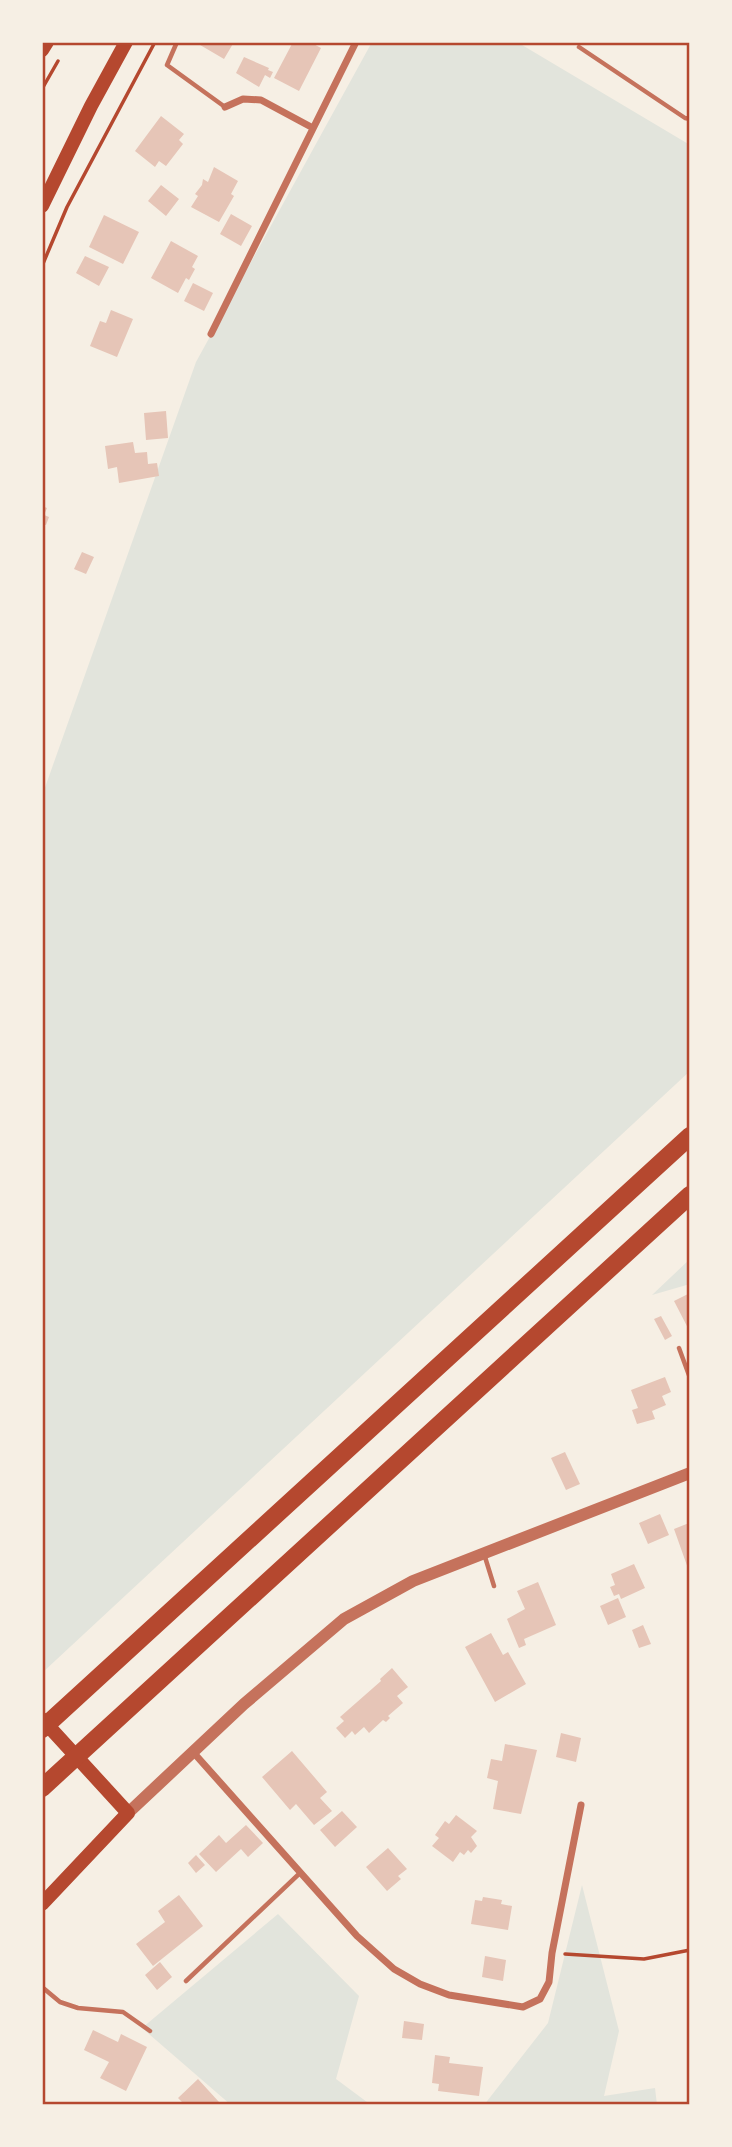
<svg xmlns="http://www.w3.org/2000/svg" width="732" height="2147" font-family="'DM Sans',sans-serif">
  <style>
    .green { fill: #e2e4dc }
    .building { fill: #e6c5b7 }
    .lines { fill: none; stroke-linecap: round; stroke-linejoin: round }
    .path { stroke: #b5482f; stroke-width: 3.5 }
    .service { stroke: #c5725c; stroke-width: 4.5 }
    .minor { stroke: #c5725c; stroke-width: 7 }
    .tertiary { stroke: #c5725c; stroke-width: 12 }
    .secondary { stroke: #b5482f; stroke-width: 14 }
    .motorway { stroke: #b5482f; stroke-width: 18 }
    .neatline { fill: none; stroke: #b5482f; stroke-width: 2.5 }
  </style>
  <rect width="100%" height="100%" fill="#f6efe4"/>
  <path class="green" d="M372,42H517L690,145V1071L42,1673V796L196,362Z
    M690,1259V1284L652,1295Z
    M582,1885L619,2031L604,2096L655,2088L657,2105H484L548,2023Z
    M278,1914L359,1996L336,2079L371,2105H231L142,2028Z"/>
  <path class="building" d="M195,42H234L224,59Z
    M293,42H310L321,48L299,91L274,78Z
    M244,57L269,68L268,70L273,72L270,78L265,75L259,87L236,73Z
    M161,116L184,134L179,140L183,144L166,166L159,161L155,167L135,151Z
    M214,167L238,181L231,194L234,196L219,222L191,207L198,196L195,194L202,185L203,179L208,182Z
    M161,185L179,199L166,216L148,201Z
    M231,214L252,226L241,246L220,234Z
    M104,215L139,232L123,264L89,247Z
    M171,241L198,256L192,267L195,269L189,280L186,278L178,293L151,278Z
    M85,256L109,267L99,286L76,273Z
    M193,283L213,293L204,311L184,301Z
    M111,310L133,319L117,357L90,346L100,321L106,323Z
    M166,411L168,438L146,440L144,413Z
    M133,442L135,453L147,452L148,464L157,463L159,476L119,483L117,467L108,469L105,446Z
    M42,506L47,508L44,515L49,517L46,525L42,524Z
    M82,552L94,557L86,574L74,569Z
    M690,1293V1332L674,1301Z
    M661,1316L672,1336L665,1340L654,1319Z
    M665,1377L671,1392L662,1396L666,1405L652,1411L655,1419L637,1424L632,1410L638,1408L631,1390Z
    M565,1452L580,1484L566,1490L551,1458Z
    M660,1514L669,1535L648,1544L639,1523Z
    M689,1523L690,1525V1574L674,1529Z
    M634,1564L645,1588L621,1599L619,1594L614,1596L610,1587L615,1585L611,1574Z
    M538,1582L556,1625L524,1639L526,1645L519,1648L507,1619L525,1609L517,1591Z
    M618,1598L626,1617L608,1625L600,1606Z
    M643,1625L651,1644L639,1648L632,1630Z
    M491,1633L503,1655L508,1652L526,1684L495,1702L465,1647Z
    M392,1668L408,1687L397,1696L403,1703L388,1716L390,1718L386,1722L383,1720L369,1733L364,1727L355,1735L352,1731L345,1738L336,1728L344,1721L340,1717L381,1681L380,1679Z
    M561,1733L581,1738L576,1762L556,1757Z
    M505,1744L537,1750L521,1814L493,1809L498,1781L487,1778L491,1759L502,1761Z
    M292,1751L327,1792L320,1798L332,1811L314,1825L296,1804L290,1810L262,1777Z
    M342,1811L357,1827L335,1847L320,1830Z
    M456,1815L477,1831L471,1837L477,1846L471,1853L468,1850L464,1855L460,1852L453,1862L432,1846L439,1838L435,1835L445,1821L449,1824Z
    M246,1825L263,1843L248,1857L241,1849L216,1872L199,1854L219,1835L226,1843Z
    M388,1848L407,1869L398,1876L401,1879L387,1891L366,1867Z
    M196,1855L205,1865L196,1873L188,1863Z
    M179,1895L203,1926L153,1966L136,1944L165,1922L158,1911Z
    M483,1897L502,1900L501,1904L512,1906L508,1930L471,1924L475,1900L482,1901Z
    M485,1956L506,1960L503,1981L482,1977Z
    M160,1962L172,1977L157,1990L145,1975Z
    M404,2021L424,2024L422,2040L402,2038Z
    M93,2030L118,2042L121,2034L147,2047L126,2091L100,2078L109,2062L84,2050Z
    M435,2055L450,2057L449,2063L483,2067L479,2096L438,2091L439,2084L432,2083Z
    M198,2079L219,2102L216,2105H185L178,2098Z"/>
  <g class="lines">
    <path class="path" d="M42,89L58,61
      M42,266L67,207L155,42
      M565,1954L644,1959L690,1950"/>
    <path class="service" d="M177,42L167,65L225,107
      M579,47L685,118L690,119
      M679,1348L690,1378
      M485,1557L494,1586
      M186,1981L300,1873
      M42,1987L60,2002L78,2008L123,2012L150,2031"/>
    <path class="minor" d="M225,107L243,99L261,100L313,128
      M211,334L356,42
      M193,1752L357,1936L394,1969L420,1984L449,1995L523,2007L540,1999L549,1982L552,1953L581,1805"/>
    <path class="tertiary" d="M128,1813L244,1704L344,1619L413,1581L690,1473"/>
    <path class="secondary" d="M42,50L47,42
      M42,206L91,106L126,42
      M42,1719L128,1813L42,1904"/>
    <path class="motorway" d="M42,1729L690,1136
      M42,1788L690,1195"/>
  </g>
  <rect width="732" height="2147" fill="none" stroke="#f6efe4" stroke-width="88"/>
  <rect x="44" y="44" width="644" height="2059" class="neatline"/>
</svg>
